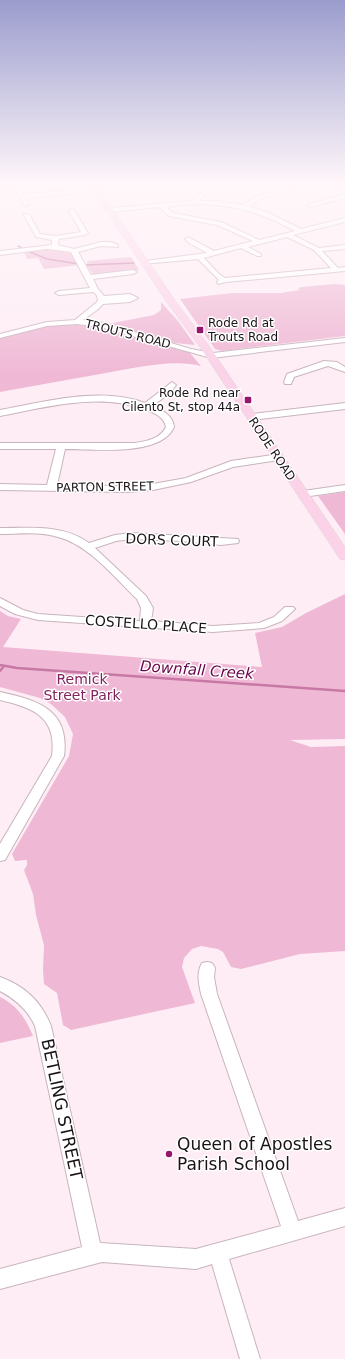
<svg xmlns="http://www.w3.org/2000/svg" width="345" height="1359" font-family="'DejaVu Sans',sans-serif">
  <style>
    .green { fill: #efb9d5 }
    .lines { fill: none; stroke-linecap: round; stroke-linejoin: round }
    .stream-far1 { stroke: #c778a4; stroke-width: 1.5 }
    .stream { stroke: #c778a4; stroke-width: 2.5 }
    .minor-casing { stroke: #c8b4be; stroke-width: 2 }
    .major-casing { stroke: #d6d5d5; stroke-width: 1 }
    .minor { fill: #fff; fill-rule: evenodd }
    .major { fill: #fbd2e8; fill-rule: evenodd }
    .poi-dot { fill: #97156c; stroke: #fff; stroke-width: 1.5 }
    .labels { text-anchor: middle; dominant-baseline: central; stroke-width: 3; stroke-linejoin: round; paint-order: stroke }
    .far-poi-label { font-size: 12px; fill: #1a1316; stroke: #fff; text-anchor: start }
    .far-street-label { font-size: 12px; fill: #1a1316; stroke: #fff }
    .street-label { font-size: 14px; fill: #1a1316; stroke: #fff }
    .park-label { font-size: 14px; fill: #80225e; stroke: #fff }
    .water-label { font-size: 15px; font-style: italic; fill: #69044a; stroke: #fff }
    .near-street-label { font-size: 17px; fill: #1a1316; stroke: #fff }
    .near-poi-label { font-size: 17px; fill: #1a1316; stroke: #fff; text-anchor: start }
  </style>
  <rect width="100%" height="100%" fill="#feedf5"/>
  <path class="green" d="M43,249C64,249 68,248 80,265L44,269L38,258L27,259L24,252Z
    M131,257L139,270L94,275L87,266V261Z
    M335,284L345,285V336L222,351L215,349L180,299L232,293H281L300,290L298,289L301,287Z
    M161,302L178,321L195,345L175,343L108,324L154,315L161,310Z
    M62,324L92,326L190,353L201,366C173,358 129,369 100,374C67,380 33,386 0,392V338L45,326Z
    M345,492V534L318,496Z
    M345,594V739L290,740L311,747L345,746V951L300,954L241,969L231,967L223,952L218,949L201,946L192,949L184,958L182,967L195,1003L71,1030L63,1025L57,993L44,984L43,970L44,945L36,915L33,894L24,870L27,865V860L15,861L12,854L69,756L73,734L65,717L51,704L40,698L0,687V611L8,616L21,619L3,647L262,667L255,633L282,627L306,613Z
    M0,997C17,1005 26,1019 33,1036L0,1043Z"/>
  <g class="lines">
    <path class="stream-far1" d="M18,246L22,248
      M30,252L47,259L79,264
      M86,265L134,263"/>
    <path class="stream" d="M0,665L17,668L345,691
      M0,671L4,666"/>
    <defs>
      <path id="minor" d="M144,183H150L153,187L148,188Z
        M217,183H227L211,189L199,201H217L243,205L257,196L303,183H314L261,198L250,207L267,212L301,229L345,218V222L293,235L319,248L345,245V249L322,251L338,268L345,267V271L226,282L218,284L217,282L219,280L198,259L143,264V262L145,261L207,253L189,243L185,239L188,237L214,251L253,241L217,225L169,216L159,207L109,212L106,210L109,208L193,201L207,187ZM199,204C240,206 259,212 295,231L259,240L221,222L173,213L166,206ZM287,237L314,250L331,268L225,278L219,274L204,258L241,248L257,256H261V254L248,247Z
        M37,184L39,185V187L0,191V187Z
        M96,188L98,189V191L28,198L26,199L29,204L26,206L24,205L20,198L27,194Z
        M345,194V198L310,207L307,205Z
        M70,210H74L88,233L85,235L59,239L58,245L74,249L101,242H111L118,245V247L101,246L78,252L91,275L133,270L137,272L133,274L93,279L98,289L104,296L130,294L138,298L130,302L103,304L97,310L83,320L104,323L191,349L213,353L345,338V342L211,358L100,327L77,324L47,326L0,338V334L47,322L75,320L97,302L98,299L96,294L93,292L59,295L55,293L59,291L90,288L71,252L47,249L0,255V251L52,245V240L36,237L24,215L25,214H29L40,234L56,236L81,232L69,211Z
        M324,361L337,362L345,367V372L328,366L297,376L294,377L291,384H285L284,382L287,374Z
        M172,382L176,385L169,394L152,406C162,410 173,415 174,427C161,457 94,449 65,449L57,485L126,486L153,484L186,478L231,461L279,454L284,457L279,460L233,467L191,482L153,490L126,492L0,490V484L47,485L56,449H0V443H135C147,441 160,439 166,427C164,417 155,413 146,410C100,392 47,407 0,416V410C44,402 101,386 145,403Z
        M345,403V409L251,420L247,417L251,414Z
        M345,485V491L303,497L298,494L303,491Z
        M0,528C29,528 64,524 89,543L115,535L132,533L238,539L239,541L238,543L221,545L181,541L132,539L116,541L95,548L146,596L153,608L151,621L213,626L259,623L274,617L285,607H293L295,609L282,621L264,628L213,632L38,620L15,614L0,606V598L23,610L38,614L140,621L141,608L137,599C115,578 89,545 58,537C40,531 19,534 0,534Z
        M0,692C38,700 70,710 64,756L5,860L0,861V844L52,756C57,717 34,708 0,700Z
        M207,962L212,963L215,968L214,977L217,994L298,1221L345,1208V1226L229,1259L260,1359H240L212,1264L196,1269L102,1262L0,1289V1269L82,1247L35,1026C28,1010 15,999 0,991V977C25,986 41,1001 51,1026L100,1243L196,1249L281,1226L201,994C199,983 196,974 202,963Z"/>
      <path id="major" d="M88,183H95L176,302L209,346L345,547V560L340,559L200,347L168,304Z"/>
    </defs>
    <use href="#minor" class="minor-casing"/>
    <use href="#major" class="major-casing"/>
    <use href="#minor" class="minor"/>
    <use href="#major" class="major"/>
  </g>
  <linearGradient id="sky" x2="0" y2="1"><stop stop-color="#9b9ccd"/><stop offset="0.49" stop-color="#fff7fa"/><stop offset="1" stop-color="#fff7fa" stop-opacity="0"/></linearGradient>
  <rect width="345" height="374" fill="url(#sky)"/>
  <g class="poi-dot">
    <rect x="196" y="326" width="8" height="8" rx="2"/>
    <rect x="244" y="396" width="8" height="8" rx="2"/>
    <circle cx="169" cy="1154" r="4"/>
  </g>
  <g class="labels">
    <g class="far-poi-label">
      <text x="208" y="323">Rode Rd at<tspan x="208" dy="14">Trouts Road</tspan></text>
      <text x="240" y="393" text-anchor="end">Rode Rd near<tspan x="240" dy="14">Cilento St, stop 44a</tspan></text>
    </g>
    <g class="far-street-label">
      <text transform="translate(128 334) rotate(14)">TROUTS ROAD</text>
      <text transform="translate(272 449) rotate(56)">RODE ROAD</text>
      <text transform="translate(105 487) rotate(-1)">PARTON STREET</text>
    </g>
    <g class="street-label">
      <text transform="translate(172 540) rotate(2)">DORS COURT</text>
      <text transform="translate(146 624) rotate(4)">COSTELLO PLACE</text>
    </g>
    <g class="park-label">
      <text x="82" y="679">Remick<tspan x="82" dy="16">Street Park</tspan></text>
    </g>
    <g class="water-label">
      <text transform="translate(197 670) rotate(4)">Downfall Creek</text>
    </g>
    <g class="near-street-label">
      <text transform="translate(62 1109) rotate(78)">BETLING STREET</text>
    </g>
    <g class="near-poi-label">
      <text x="177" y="1144">Queen of Apostles<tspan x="177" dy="20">Parish School</tspan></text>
    </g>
  </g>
</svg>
